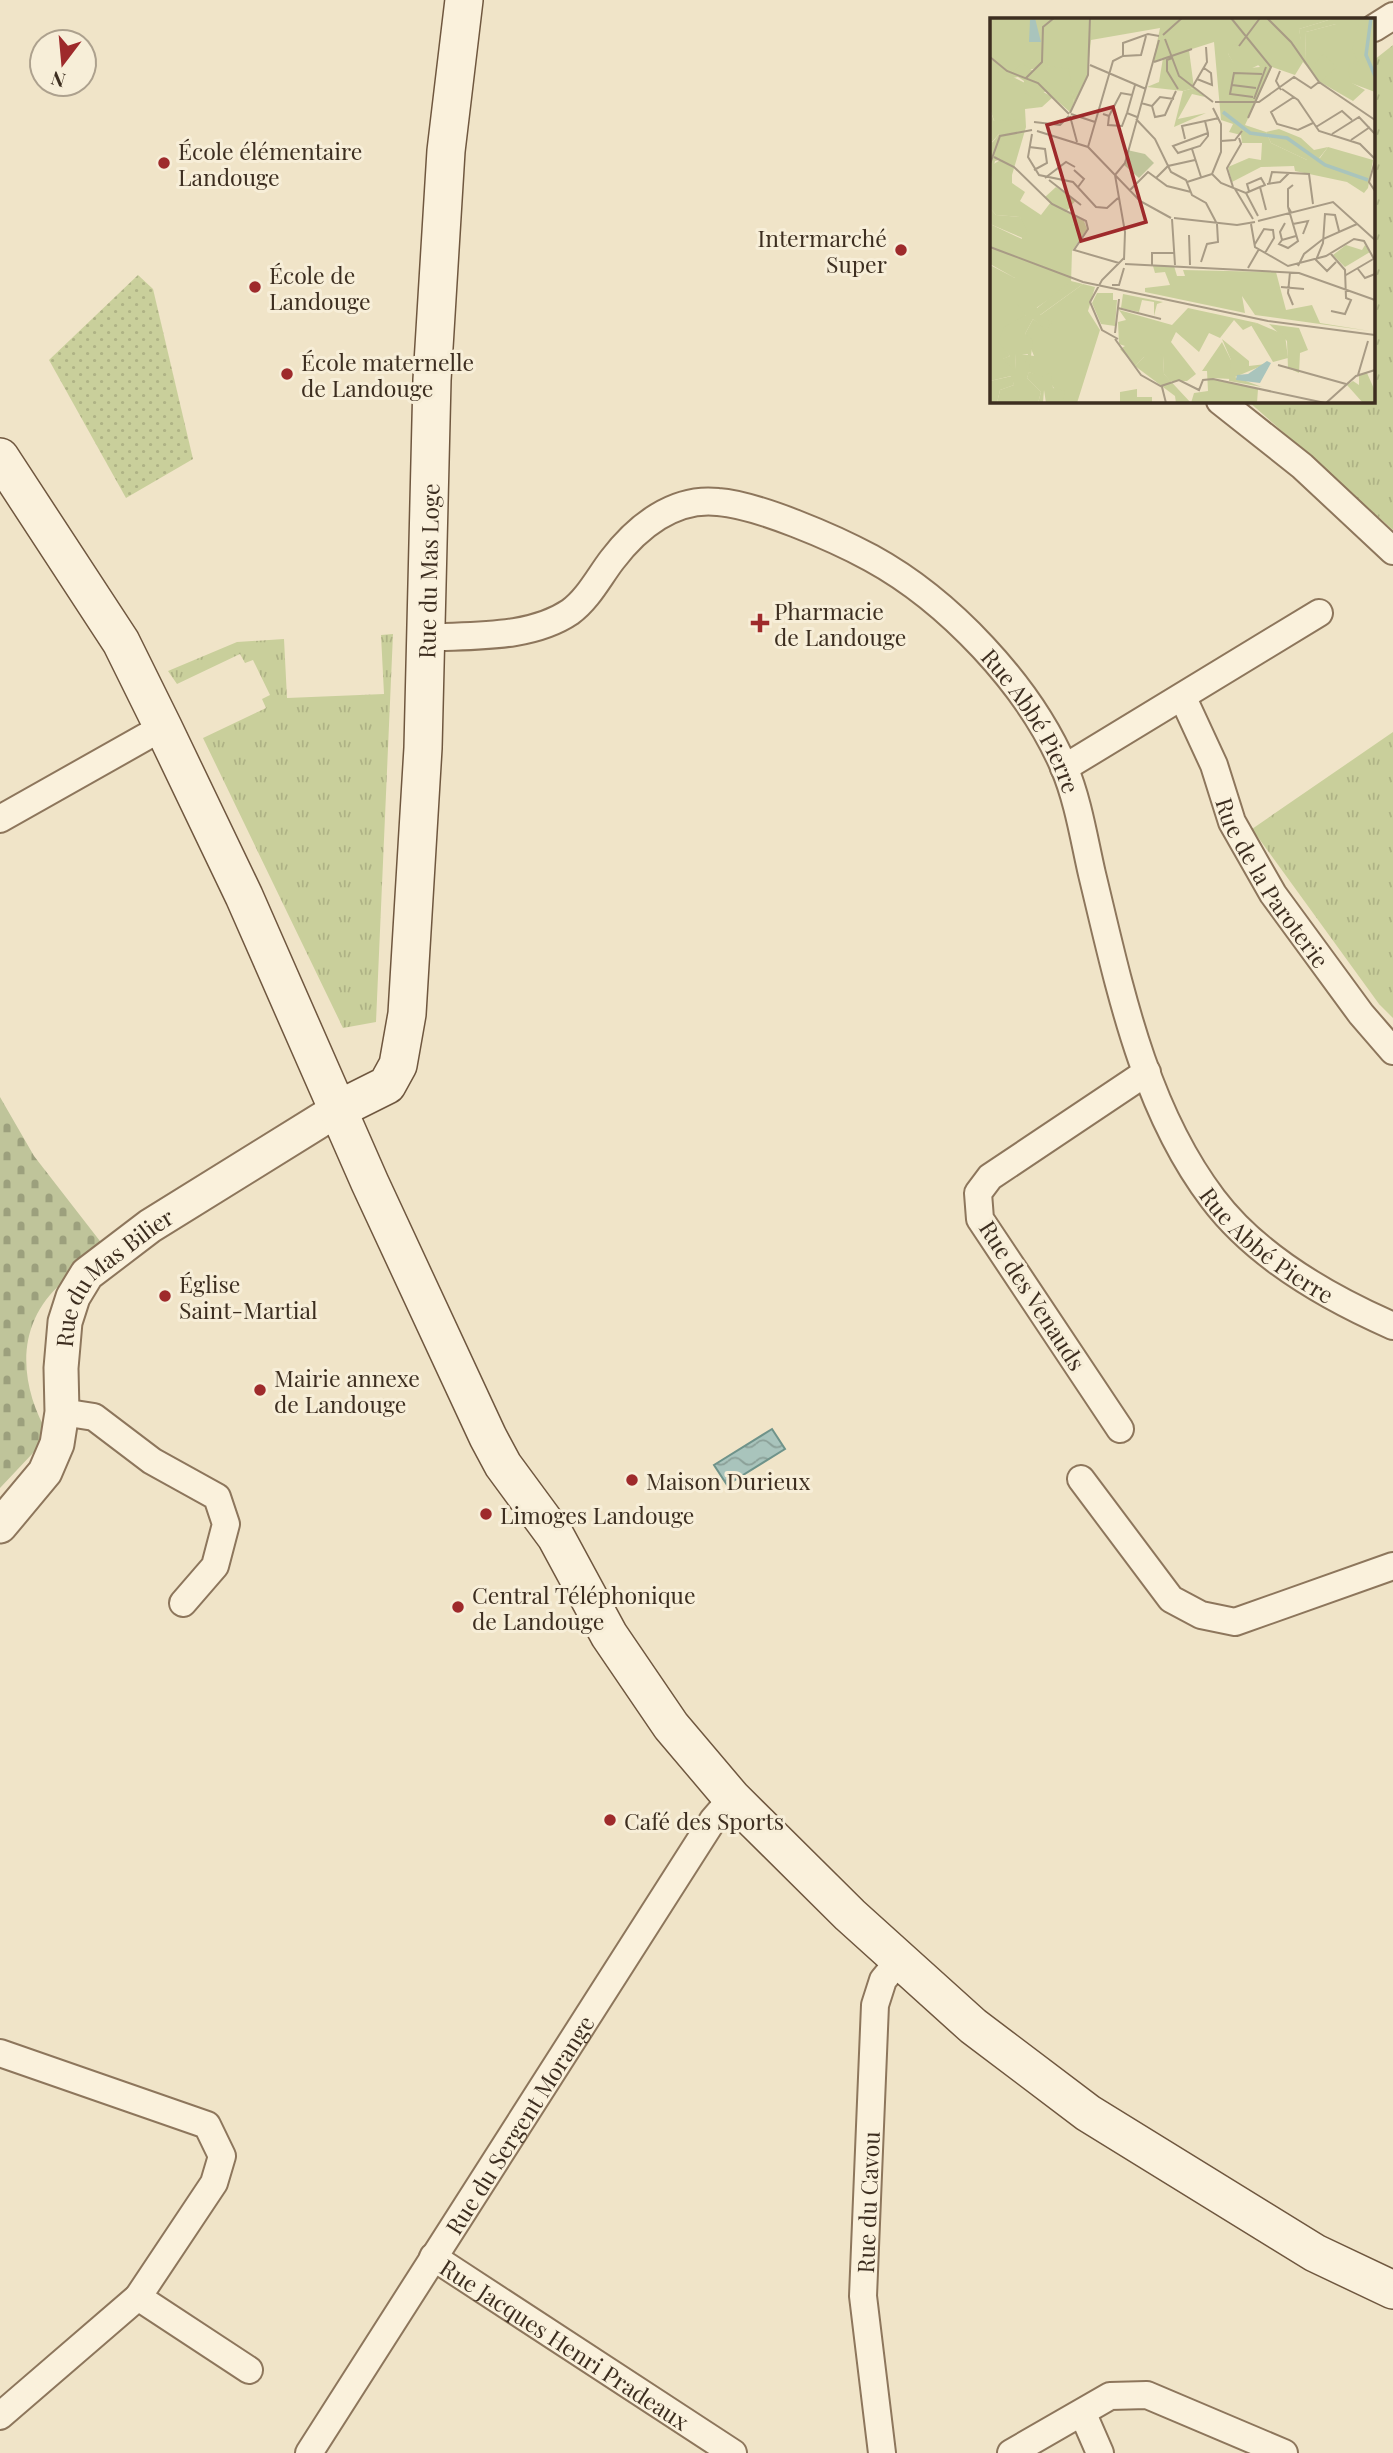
<svg xmlns="http://www.w3.org/2000/svg" width="1393" height="2453" font-family="'Playfair Display',serif">
  <style>
    .grass { fill: url(#grass-tufts) }
    .cemetery { fill: url(#cemetery-stones) }
    .park { fill: url(#park-dots) }
    .water { fill: url(#water-waves); stroke: #6f938a; stroke-width: 2 }
    .lines { fill: none; stroke-linecap: round; stroke-linejoin: round }
    .minor-casing { stroke: #8d765c; stroke-width: 30 }
    .tertiary-casing { stroke: #8d765c; stroke-width: 37 }
    .secondary-casing { stroke: #6f573f; stroke-width: 40 }
    .minor { stroke: #faf1dc; stroke-width: 26 }
    .tertiary { stroke: #faf1dc; stroke-width: 33 }
    .secondary { stroke: #faf1dc; stroke-width: 37 }
    .poi-dot { fill: #9e2a2b; stroke: #f7eed8; stroke-width: 2.5 }
    .labels { text-anchor: middle; dominant-baseline: central; stroke-width: 6; stroke-linejoin: round; paint-order: stroke }
    .poi-label { font-size: 23px; fill: #3d2e20; stroke: #f7eed8; text-anchor: start }
    .street-label { font-size: 23px; fill: #3d2e20; stroke: #f7eed8 }
    .inset-river { fill: none; stroke: #a9c4bc; stroke-width: 3.5 }
    .inset-road { fill: none; stroke: #a89b85; stroke-width: 2 }
    .view { fill: #9e2a2b; fill-opacity: 0.15; stroke: #9e2a2b; stroke-width: 3.5 }
    .inset-edge { fill: none; stroke: #3d2e20; stroke-width: 3.5 }
  </style>
  <defs>
    <pattern id="grass-tufts" width="24" height="20" patternUnits="userSpaceOnUse" patternTransform="scale(1.75)"><rect width="24" height="20" fill="#c9cf9b"/><path d="M3 7l-1-3M5 7V3M7 7l1-3M15 17l-1-3M17 17v-4M19 17l1-3" fill="none" stroke="#aeb285"/></pattern>
    <pattern id="cemetery-stones" width="16" height="16" patternUnits="userSpaceOnUse" patternTransform="scale(1.75)"><rect width="16" height="16" fill="#bfc49a"/><path d="M2 7V4a2 2 0 0 1 4 0v3zM10 15v-3a2 2 0 0 1 4 0v3z" fill="#9ca07d"/></pattern>
    <pattern id="park-dots" width="8" height="8" patternUnits="userSpaceOnUse" patternTransform="scale(1.75)"><rect width="8" height="8" fill="#c9cf9b"/><path d="M2 2h.1M6 6h.1" fill="none" stroke="#aeb285" stroke-width="1.8" stroke-linecap="round"/></pattern>
    <pattern id="water-waves" width="16" height="10" patternUnits="userSpaceOnUse" patternTransform="scale(1.75)"><rect width="16" height="10" fill="#a9c4bc"/><path d="M0 5q4-4 8 0t8 0" fill="none" stroke="#8ba098"/></pattern>
  </defs>
  <rect width="100%" height="100%" fill="#f0e4c8"/>
  <path class="grass" d="M1393,45V530L1248,401H1374V60Z
    M393,634L376,1022L343,1028L203,738L266,708L262,699L270,695L253,660L245,663L240,654L177,684L168,671L237,642L284,639L287,698L384,694L381,635Z
    M1393,732V1018L1379,1004L1252,829Z"/>
  <path class="cemetery" d="M0,1097L34,1156L110,1254C95,1263 76,1271 63,1282C14,1324 19,1385 49,1436L0,1488Z"/>
  <path class="park" d="M138,275L153,289L193,459L126,498L49,360Z"/>
  <path class="water" d="M772,1429L785,1449L727,1485L714,1465Z"/>
  <g class="lines">
    <defs>
      <g id="minor">
        <path d="M1374,28L1393,16"/>
        <path d="M1220,401L1302,466L1393,551"/>
        <path id="s1" d="M426,638C472,635 530,639 570,612C588,599 599,577 612,560C637,527 674,497 718,502C758,505 834,538 871,558C948,600 1029,685 1064,767C1078,800 1084,839 1092,874C1119,985 1143,1107 1213,1199C1256,1256 1329,1298 1393,1326"/>
        <path id="s2" d="M1183,698L1214,765L1232,822L1273,894L1361,1014L1393,1051"/>
        <path d="M1064,768L1319,613"/>
        <path d="M0,819L163,727"/>
        <path d="M62,1412L94,1417L152,1461L217,1497L226,1524L215,1566L183,1603"/>
        <path d="M1120,1429L980,1219L978,1193L990,1177L1147,1072"/>
        <path d="M1081,1479L1171,1599L1201,1615L1235,1622L1393,1566"/>
        <path d="M0,2053L207,2125L222,2156L214,2183L138,2297"/>
        <path id="s3" d="M433,2257L733,2453"/>
        <path d="M1083,2414L1100,2453"/>
        <path d="M0,2416L138,2297L249,2370"/>
        <path id="s4" d="M309,2453L713,1820L732,1798"/>
        <path id="s5" d="M882,2453L863,2296L875,2005L883,1980L901,1958"/>
        <path d="M1011,2453L1110,2396L1147,2395L1284,2453"/>
      </g>
      <g id="tertiary">
        <path id="s6" d="M0,1526L45,1472L57,1444L62,1412L61,1368L65,1322L73,1297L87,1274L150,1226L337,1110"/>
      </g>
      <g id="secondary">
        <path d="M0,457L121,642L163,727L244,896L370,1183L488,1437L503,1465L556,1537L609,1635L671,1726L732,1798L850,1915L973,2026L1088,2113L1315,2253L1393,2290"/>
        <path id="s7" d="M337,1110L387,1085L398,1065L407,1014L423,748L432,380L446,151L464,0"/>
      </g>
    </defs>
    <use href="#minor" class="minor-casing"/>
    <use href="#tertiary" class="tertiary-casing"/>
    <use href="#secondary" class="secondary-casing"/>
    <use href="#minor" class="minor"/>
    <use href="#tertiary" class="tertiary"/>
    <use href="#secondary" class="secondary"/>
  </g>
  <g class="poi-dot">
    <circle cx="164" cy="163" r="7"/>
    <circle cx="901" cy="250" r="7"/>
    <circle cx="255" cy="287" r="7"/>
    <circle cx="287" cy="374" r="7"/>
    <path d="M756.5 612.5h7v7h7v7h-7v7h-7v-7h-7v-7h7z"/>
    <circle cx="165" cy="1296" r="7"/>
    <circle cx="260" cy="1390" r="7"/>
    <circle cx="632" cy="1480" r="7"/>
    <circle cx="486" cy="1514" r="7"/>
    <circle cx="458" cy="1607" r="7"/>
    <circle cx="610" cy="1820" r="7"/>
  </g>
  <g class="labels">
    <g class="poi-label">
      <text x="178" y="150">École élémentaire<tspan x="178" dy="26">Landouge</tspan></text>
      <text x="887" y="237" text-anchor="end">Intermarché<tspan x="887" dy="26">Super</tspan></text>
      <text x="269" y="274">École de<tspan x="269" dy="26">Landouge</tspan></text>
      <text x="301" y="361">École maternelle<tspan x="301" dy="26">de Landouge</tspan></text>
      <text x="774" y="610">Pharmacie<tspan x="774" dy="26">de Landouge</tspan></text>
      <text x="179" y="1283">Église<tspan x="179" dy="26">Saint-Martial</tspan></text>
      <text x="274" y="1377">Mairie annexe<tspan x="274" dy="26">de Landouge</tspan></text>
      <text x="646" y="1480">Maison Durieux</text>
      <text x="500" y="1514">Limoges Landouge</text>
      <text x="472" y="1594">Central Téléphonique<tspan x="472" dy="26">de Landouge</tspan></text>
      <text x="624" y="1820">Café des Sports</text>
    </g>
    <g class="street-label">
      <text stroke="none"><textPath href="#s7" startOffset="574">Rue du Mas Loge</textPath></text>
      <text stroke="none"><textPath href="#s1" startOffset="738">Rue Abbé Pierre</textPath></text>
      <text stroke="none"><textPath href="#s2" startOffset="206">Rue de la Paroterie</textPath></text>
      <text stroke="none"><textPath href="#s1" startOffset="1326">Rue Abbé Pierre</textPath></text>
      <text stroke="none"><textPath href="#s6" startOffset="289">Rue du Mas Bilier</textPath></text>
      <text transform="translate(1033 1295) rotate(57)">Rue des Venauds</text>
      <text stroke="none"><textPath href="#s4" startOffset="390">Rue du Sergent Morange</textPath></text>
      <text stroke="none"><textPath href="#s5" startOffset="252">Rue du Cavou</textPath></text>
      <text stroke="none"><textPath href="#s3" startOffset="158">Rue Jacques Henri Pradeaux</textPath></text>
    </g>
  </g>
  <g transform="translate(990 18)">
    <rect width="385" height="385" fill="#f0e4c8"/>
    <path d="M0,0H345L309,11L315,43L316,14L346,6H370V48L361,55L362,65L375,72L363,83L330,64L313,44L305,57L282,49L255,107L276,114L281,125L317,142L330,140L338,129L383,142L378,170L374,175L357,164L305,153L304,148L271,149L242,164L238,149L259,140L271,142L272,125H252L251,117L239,114L243,106L231,102L224,24L199,32L204,70L193,73L157,69L169,64L173,40L163,44L170,10L101,22L97,58L84,85L78,55L57,48L24,55L6,42L19,57L63,79L52,89L35,91L36,109L22,157V165L35,174L30,183L51,197L61,184L55,179L66,169L86,182L76,194L94,203L97,211L82,233L81,266L36,297L14,329L20,338L13,341L25,351L26,335L44,338L35,316L43,301L57,311L49,298L93,266L105,269L98,293L110,312L87,385H72L61,365L39,354L37,360L51,374L48,385H7L10,372L24,367L21,358L0,363V247L25,260L0,246V206L32,221L30,199L6,197L0,190L2,147L12,141L2,125L9,116L0,91ZM249,28L270,49L248,51L238,36ZM163,248H184L187,258H195L193,252L286,254L296,292L322,287L330,305L380,313L265,297L252,278L255,295L155,274V270L180,267L175,254L165,255ZM107,275H123V282H127L125,308L111,306L102,285ZM133,276L173,284L167,286L164,298V284L152,282L149,294L131,290ZM198,290L267,305L253,312L244,302L230,320L219,315L209,334L186,314L181,324L206,356L197,363H180L174,356L173,338L154,339L145,348L130,331L135,328L129,326L128,304L136,302L129,292L182,307ZM279,306L309,310L318,332L310,335L309,355L298,350L297,323ZM232,324L241,342V361L221,360L268,371L267,385H201L204,375L218,373L217,353H212ZM377,355L385,373V385H373L357,367L363,363L369,367V357ZM147,371V379H162V385H130V374Z" fill="#c9cf9b" fill-rule="evenodd"/>
    <path d="M345,0H385V74L361,65L358,50L361,45L370,48L362,31L369,6H346L316,14L315,44L304,28L311,25L309,11ZM333,36L347,49L330,64L320,52ZM52,40L58,48L79,51L84,85L80,94L56,73L44,81L33,73L34,63L28,59L6,63L9,51L3,45L6,41L23,54L32,45L43,53ZM204,70L215,79L202,76L188,101L216,95L184,109L193,73ZM0,91L4,103L30,101V116H9L2,124L12,131L13,141L5,143L0,167ZM289,111L311,120L324,132L338,129L326,144L317,142L281,125L276,114ZM0,190L6,197L30,199L37,213L35,221L0,206ZM81,263L93,266L50,297L62,304L56,312L43,301L35,316L43,322L39,354L53,359L61,354L63,370L75,373L72,385H56L54,372L53,385H48L51,374L37,360L39,353L34,349L38,336H26L25,352L12,341L20,338L8,324L14,309L36,297L27,286H45L47,290ZM232,321L259,343V348L276,346L245,359L272,369L239,363L241,342ZM22,358L24,367L10,372L7,385H0V363Z" fill="#c9cf9b"/>
    <path d="M267,305L295,317L298,340L283,344L261,307ZM162,331L173,338L174,356L201,385H186L185,378L145,348Z" fill="#c9cf9b"/>
    <path d="M137,132L155,136L164,145L149,160L134,147Z" fill="#bfc49a"/>
    <path d="M356,227L372,232L375,227L380,234L355,249L343,237Z" fill="#c9cf9b"/>
    <path d="M257,19L277,43L256,53L247,51L238,36L243,26L250,28Z" fill="#c9cf9b"/>
    <path d="M45,0L51,24H39L40,2ZM277,343L281,345L270,365L246,362L247,357L258,356Z" fill="#a9c4bc"/>
    <path class="inset-river" d="M381,0L376,37L385,58M233,94L260,115L297,120L335,147L378,162"/>
    <path class="inset-road" d="M241,0L281,49L258,100M277,0L301,24L329,64L385,102M173,17L192,0M175,21L189,58L223,84M249,28L270,0M133,38L151,37L156,18M0,39L17,53L48,65L79,96M182,40L177,42V53L188,71M164,44L202,31M100,47L156,71M290,53L286,63L291,72M36,60L52,44L53,9L64,0M207,61L222,67L221,55L214,50M242,67L266,70M203,68L217,44L216,29M292,71L308,82L329,113L370,126L385,141M263,79L240,76L244,55L272,56M304,79L281,94L287,106L308,112L323,105M264,81L276,49M225,84H269L304,59L321,70L329,64M151,85L162,88L165,99L175,97L186,73M162,88L170,79L184,81M223,90L231,106V134L222,156L231,165L256,175L268,198M80,95L98,57L100,0M137,95L145,67M81,96L105,104M113,96L119,98L131,75L142,77M80,98L87,124M119,98L118,107L132,108L137,95L147,99M146,101L165,121L181,154L196,162L202,177L216,185L226,204M44,104L70,107L79,98M326,109L352,93L362,102M47,113L98,129L150,183L181,200M218,115L183,128L188,135L210,128L218,118V115L215,103L229,100M42,116L38,139L49,157L83,164L106,189L117,190L128,180M342,116L369,99L385,116M195,121L192,108L215,103M361,122L380,109M231,123L245,122L252,113M39,129L55,131L57,145L44,152M98,129L123,43L133,38V25L158,16L169,18M202,131L211,159M4,139L24,149L62,186L96,203L98,211L84,232L129,245M385,143L379,164L385,173M0,146L10,118L42,112M84,152L94,161L88,169M125,157L135,145L169,22M125,157L135,214L134,242M55,160L76,144L85,149M166,160L178,148L205,142M59,162L91,187M197,164L222,156M277,166L290,164L299,155M279,166L282,154L319,156L323,186M243,169L237,150L251,126L249,120M245,171L263,201M140,172L158,154L177,168L201,174M259,173L257,166L271,160L275,167L270,169M256,175L270,169L276,192M298,189V171L303,167M184,200L247,207L265,204M182,201L185,247M268,203L343,184L385,222M295,205L290,214L292,222L306,218M261,206L265,229L298,248L336,238L364,221L374,223L384,241M303,206L318,203L313,216M199,217L200,247M292,222L289,226L298,230L308,223L298,189L301,194M265,226L274,211L283,212L284,220L275,235M0,229L93,264L278,303L385,317M341,236L355,252L356,280L361,282L355,296L341,293M211,244L217,226L228,224L227,206M346,244L337,253L326,242L333,225L335,196L345,197L349,213M135,246L309,255L385,282M162,247V235H184M308,248L314,236L333,221L367,206M258,250L269,231M368,251L375,260L385,256M300,254L298,275L303,287M356,257L385,240M122,267H129L134,250M291,269L314,271M128,290L171,301M125,315L129,281M125,321L151,357L172,369L176,385M128,321L112,312L100,284L112,262L134,240M288,347L356,366M368,357L378,323M171,368L189,362L209,372L213,362L223,361L335,385M336,385L366,358L385,352"/>
    <path class="view" d="M123,89L156,204L91,223L57,107Z"/>
    <rect width="385" height="385" class="inset-edge"/>
  </g>
  <g transform="translate(63 63) rotate(196)"><circle r="33" fill="#f7eed8" stroke="#ada18e" stroke-width="2"/>
  <path d="M0-5L12 26L0 18L-12 26Z" fill="#9e2a2b"/>
  <text y="-10" font-size="19" font-weight="bold" text-anchor="middle" fill="#3d2e20">N</text>
  </g>
</svg>
